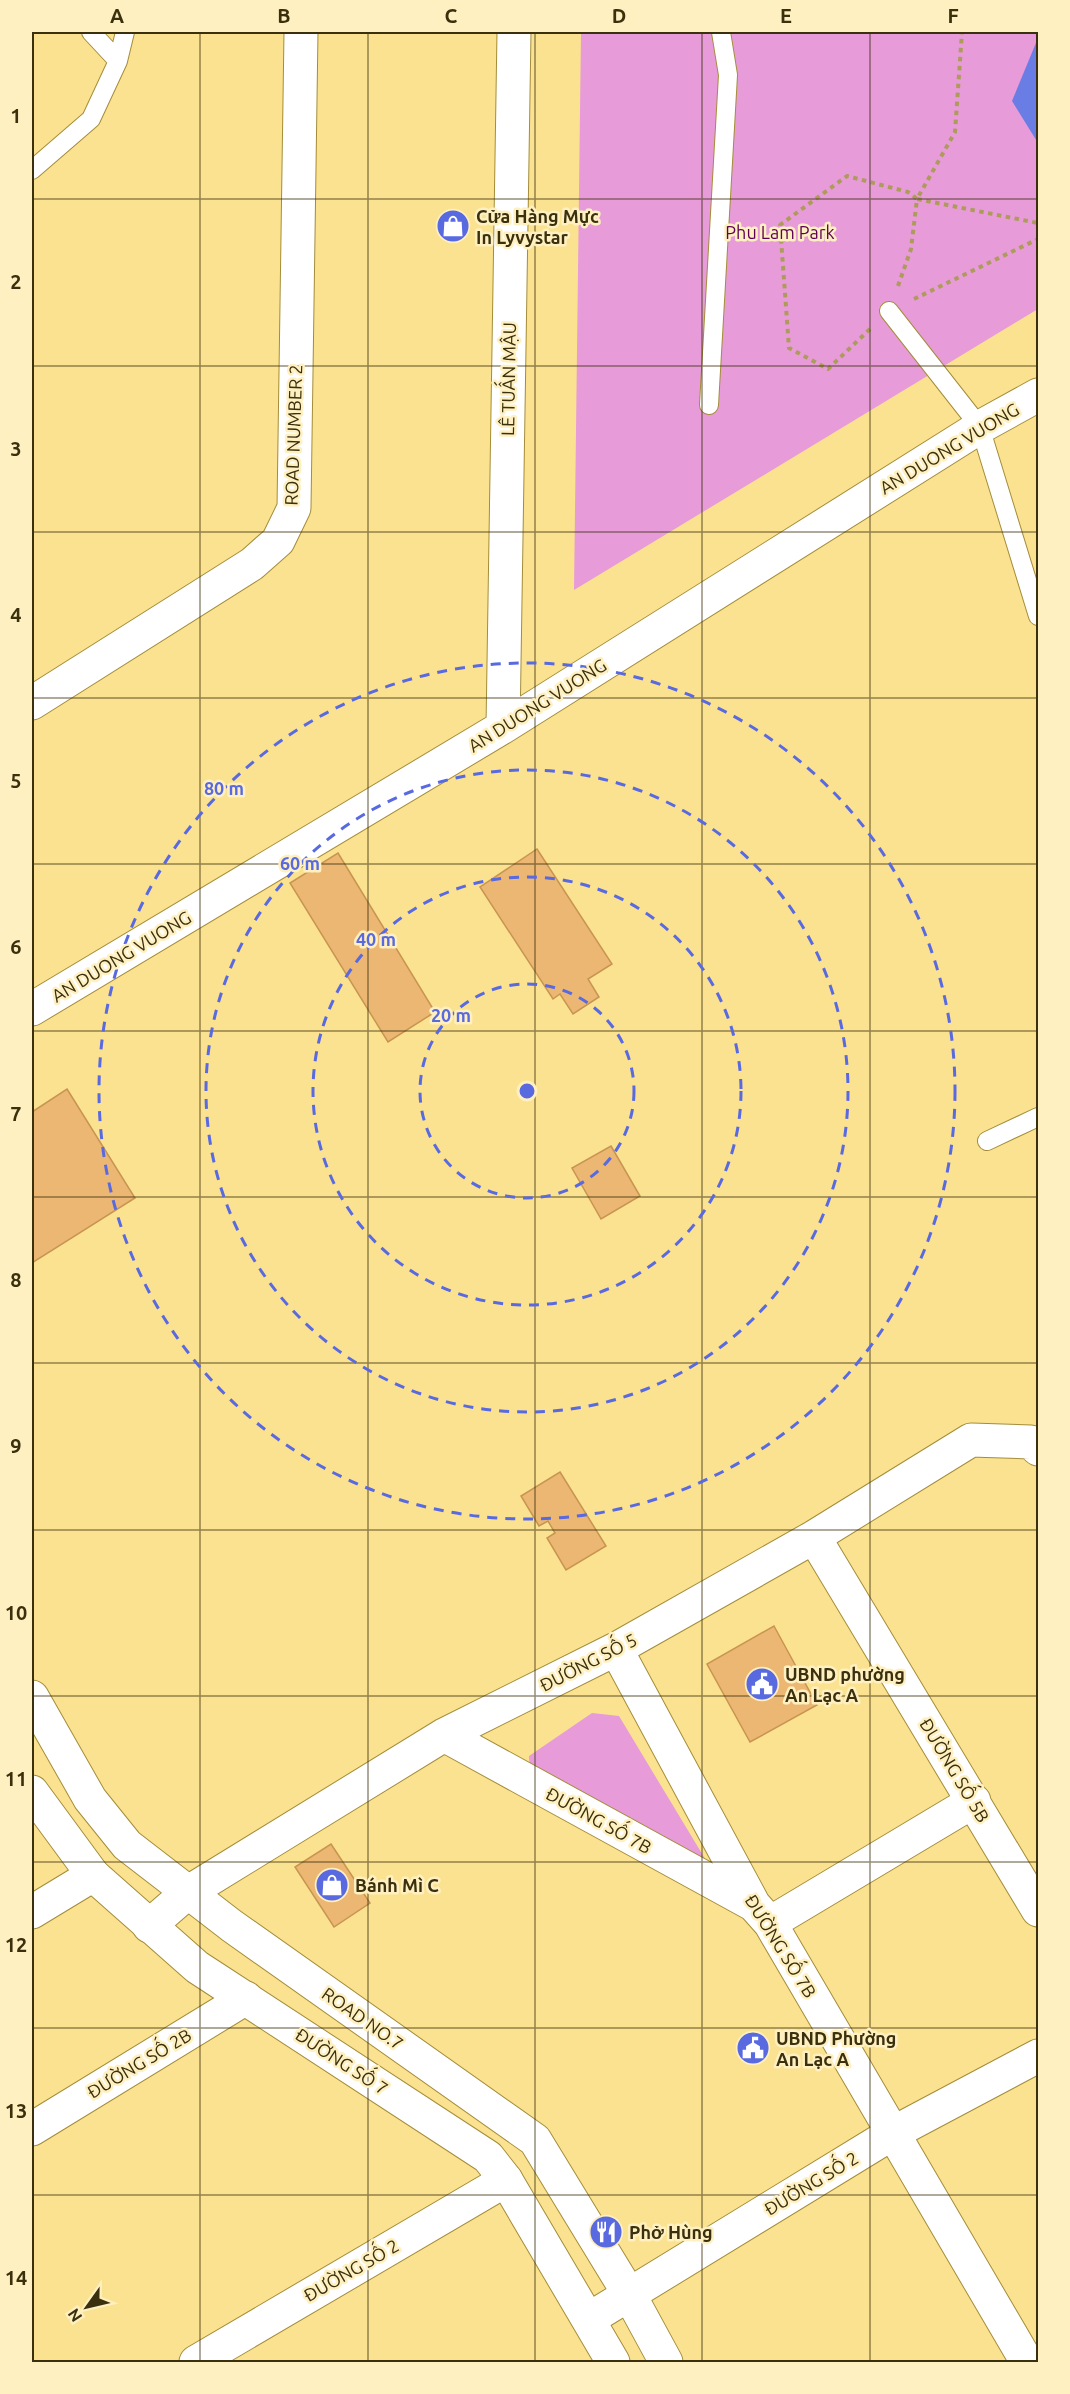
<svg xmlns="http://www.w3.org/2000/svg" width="1070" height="2394" font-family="Ubuntu,sans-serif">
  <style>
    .green { fill: #e79bd9 }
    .water { fill: #6a7de4 }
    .building { fill: #ebb772; stroke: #c89551; stroke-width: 1.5 }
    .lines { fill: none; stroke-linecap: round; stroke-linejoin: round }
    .lane-casing { stroke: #a48d3a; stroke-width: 20 }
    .street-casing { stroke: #a48d3a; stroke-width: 35 }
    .secondary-casing { stroke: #a48d3a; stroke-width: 35 }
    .path { stroke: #ae9b5c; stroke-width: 4; stroke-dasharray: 4.5 4.5; stroke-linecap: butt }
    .lane { stroke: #fff; stroke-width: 18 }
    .street { stroke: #fff; stroke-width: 33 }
    .secondary { stroke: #fff; stroke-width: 33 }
    .grid { fill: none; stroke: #3a300d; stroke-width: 1.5; stroke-opacity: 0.55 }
    .ring { fill: none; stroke: #596ae1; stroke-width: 3; stroke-dasharray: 10 8 }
    .labels { text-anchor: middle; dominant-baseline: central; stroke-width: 5; stroke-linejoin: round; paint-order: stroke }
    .poi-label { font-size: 18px; font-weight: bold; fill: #3a300d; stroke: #fff0c1; text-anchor: start }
    .park-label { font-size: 18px; fill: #5e0156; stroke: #fff0c1 }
    .street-label { font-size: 18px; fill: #3a300d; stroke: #fff0c1 }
    .centre { fill: #596ae1; stroke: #fff0c1; stroke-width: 3 }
    .ring-label { font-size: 18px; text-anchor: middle; font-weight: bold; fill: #596ae1; stroke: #fff0c1; stroke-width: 5; stroke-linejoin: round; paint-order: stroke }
    .neatline { fill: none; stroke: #3a300d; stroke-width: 2 }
    .grid-label { font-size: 20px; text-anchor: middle; font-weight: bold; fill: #3a300d }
  </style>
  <rect width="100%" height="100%" fill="#fbe290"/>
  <path class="green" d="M581,32H1038V309L574,590Z
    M592,1713L619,1716L710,1867L530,1773L529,1756Z"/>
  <path class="water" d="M1038,38V143L1012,101Z"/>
  <path class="building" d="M537,849L612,964L588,979L599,997L573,1014L560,994L553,999L480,887Z
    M338,853L435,1012L388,1042L290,883Z
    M67,1089L135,1198L32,1263V1112Z
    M611,1146L640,1196L601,1219L572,1168Z
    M560,1472L606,1546L566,1570L547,1538L555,1533L548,1521L539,1526L521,1496Z
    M774,1626L817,1705L750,1742L707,1664Z
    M331,1844L370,1903L334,1927L295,1867Z"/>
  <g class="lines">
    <defs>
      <path id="lane" d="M91,32L118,61
        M32,170L91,119L118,61L125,32
        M889,311L980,427L1038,616
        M709,405L728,75L721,32
        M987,1141L1038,1117"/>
      <path id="street" d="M32,703L252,564L278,541L294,508L301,32
        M814,1537L1038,1910
        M616,1649L754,1905L770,1923L1027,2362
        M444,1735L754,1905
        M32,1912L93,1875
        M770,1923L974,1801
        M149,1926L187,1893L444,1735L616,1649L814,1537L971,1440L1031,1442L1038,1449
        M32,2129L246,1998
        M589,2319L893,2133L1038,2056
        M196,2362L506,2180"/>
      <path id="secondary" d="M503,727L514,32
        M32,1009L503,727L980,427L1038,395
        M32,1697L90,1799L127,1845L232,1926L535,2140L629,2294L666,2362
        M32,1792L93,1875L197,1967L488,2157L506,2180L613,2362"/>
    </defs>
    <use href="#lane" class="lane-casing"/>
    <use href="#street" class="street-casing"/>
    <use href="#secondary" class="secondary-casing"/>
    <path class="path" d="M898,286L911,249L917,199L1038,223
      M914,299L1038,239
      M870,329L828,369L789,348L780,225L847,176L908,192L917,199L955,132L962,32"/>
    <use href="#lane" class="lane"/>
    <use href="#street" class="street"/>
    <use href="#secondary" class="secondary"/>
  </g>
  <path class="grid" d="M200,32V2362M368,32V2362M535,32V2362M702,32V2362M870,32V2362M32,199H1038M32,366H1038M32,532H1038M32,698H1038M32,864H1038M32,1031H1038M32,1197H1038M32,1363H1038M32,1530H1038M32,1696H1038M32,1862H1038M32,2028H1038M32,2195H1038"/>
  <g class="ring">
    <circle cx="527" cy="1091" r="107"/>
    <circle cx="527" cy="1091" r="214"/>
    <circle cx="527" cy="1091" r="321"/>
    <circle cx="527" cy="1091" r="428"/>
  </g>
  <defs>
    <symbol id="shop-disc" viewBox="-11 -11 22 22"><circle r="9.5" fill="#596ae1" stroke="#fff0c1"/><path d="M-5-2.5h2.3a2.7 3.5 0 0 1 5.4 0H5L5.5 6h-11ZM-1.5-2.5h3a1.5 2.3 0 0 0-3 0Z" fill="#fff"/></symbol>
    <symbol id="civic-disc" viewBox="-11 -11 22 22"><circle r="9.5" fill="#596ae1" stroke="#fff0c1"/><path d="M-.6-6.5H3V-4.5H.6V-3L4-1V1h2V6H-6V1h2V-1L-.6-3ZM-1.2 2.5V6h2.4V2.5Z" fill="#fff"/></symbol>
    <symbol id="restaurant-disc" viewBox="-11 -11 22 22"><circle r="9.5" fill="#596ae1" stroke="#fff0c1"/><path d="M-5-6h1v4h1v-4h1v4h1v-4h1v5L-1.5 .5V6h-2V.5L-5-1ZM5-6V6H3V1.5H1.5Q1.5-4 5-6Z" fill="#fff"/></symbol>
  </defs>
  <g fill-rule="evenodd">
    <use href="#shop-disc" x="434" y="207" width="38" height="38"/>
    <use href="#civic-disc" x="743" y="1665" width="38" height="38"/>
    <use href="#shop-disc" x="313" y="1866" width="38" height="38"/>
    <use href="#civic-disc" x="734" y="2029" width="38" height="38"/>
    <use href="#restaurant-disc" x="587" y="2213" width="38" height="38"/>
  </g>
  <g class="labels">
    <g class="poi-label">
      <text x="476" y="216">Cửa Hàng Mực<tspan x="476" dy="21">In Lyvystar</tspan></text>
      <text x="785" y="1674">UBND phường<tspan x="785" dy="21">An Lạc A</tspan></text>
      <text x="355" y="1885">Bánh Mì C</text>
      <text x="776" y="2038">UBND Phường<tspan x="776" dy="21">An Lạc A</tspan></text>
      <text x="629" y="2232">Phở Hùng</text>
    </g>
    <g class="park-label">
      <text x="780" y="232">Phu Lam Park</text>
    </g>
    <g class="street-label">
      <text transform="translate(508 379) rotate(-89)">LÊ TUẤN MẬU</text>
      <text transform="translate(293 435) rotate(-88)">ROAD NUMBER 2</text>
      <text transform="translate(949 448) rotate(-31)">AN DUONG VUONG</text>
      <text transform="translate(537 705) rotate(-32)">AN DUONG VUONG</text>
      <text transform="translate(121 956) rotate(-31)">AN DUONG VUONG</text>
      <text transform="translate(588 1662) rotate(-27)">ĐƯỜNG SỐ 5</text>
      <text transform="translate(955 1770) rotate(59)">ĐƯỜNG SỐ 5B</text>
      <text transform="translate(599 1820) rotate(29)">ĐƯỜNG SỐ 7B</text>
      <text transform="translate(781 1946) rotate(58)">ĐƯỜNG SỐ 7B</text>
      <text transform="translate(363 2018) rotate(35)">ROAD NO.7</text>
      <text transform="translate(342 2061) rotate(33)">ĐƯỜNG SỐ 7</text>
      <text transform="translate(139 2063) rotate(-31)">ĐƯỜNG SỐ 2B</text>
      <text transform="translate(811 2183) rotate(-31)">ĐƯỜNG SỐ 2</text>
      <text transform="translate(351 2270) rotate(-30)">ĐƯỜNG SỐ 2</text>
    </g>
  </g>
  <circle cx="527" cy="1091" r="9" class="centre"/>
  <g class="ring-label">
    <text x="224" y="795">80 m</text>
    <text x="300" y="870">60 m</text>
    <text x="376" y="946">40 m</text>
    <text x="451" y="1022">20 m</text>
  </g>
  <rect width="1070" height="2394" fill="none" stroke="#fff0c1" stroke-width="66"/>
  <g transform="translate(87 2307) rotate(236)" stroke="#fff0c1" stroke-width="4.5" paint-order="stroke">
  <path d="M0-4.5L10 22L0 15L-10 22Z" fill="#3a300d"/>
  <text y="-9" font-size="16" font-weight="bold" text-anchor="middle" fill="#3a300d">N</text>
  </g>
  <rect x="33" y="33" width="1004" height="2328" class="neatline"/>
  <g class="grid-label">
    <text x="117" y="23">A</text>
    <text x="284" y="23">B</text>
    <text x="451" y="23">C</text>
    <text x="619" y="23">D</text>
    <text x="786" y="23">E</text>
    <text x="953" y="23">F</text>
    <text x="16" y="123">1</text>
    <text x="16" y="289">2</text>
    <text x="16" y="456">3</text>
    <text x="16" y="622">4</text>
    <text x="16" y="788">5</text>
    <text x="16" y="954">6</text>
    <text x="16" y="1121">7</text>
    <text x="16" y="1287">8</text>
    <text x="16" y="1453">9</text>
    <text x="16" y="1620">10</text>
    <text x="16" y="1786">11</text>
    <text x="16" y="1952">12</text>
    <text x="16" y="2118">13</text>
    <text x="16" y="2285">14</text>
  </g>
</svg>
